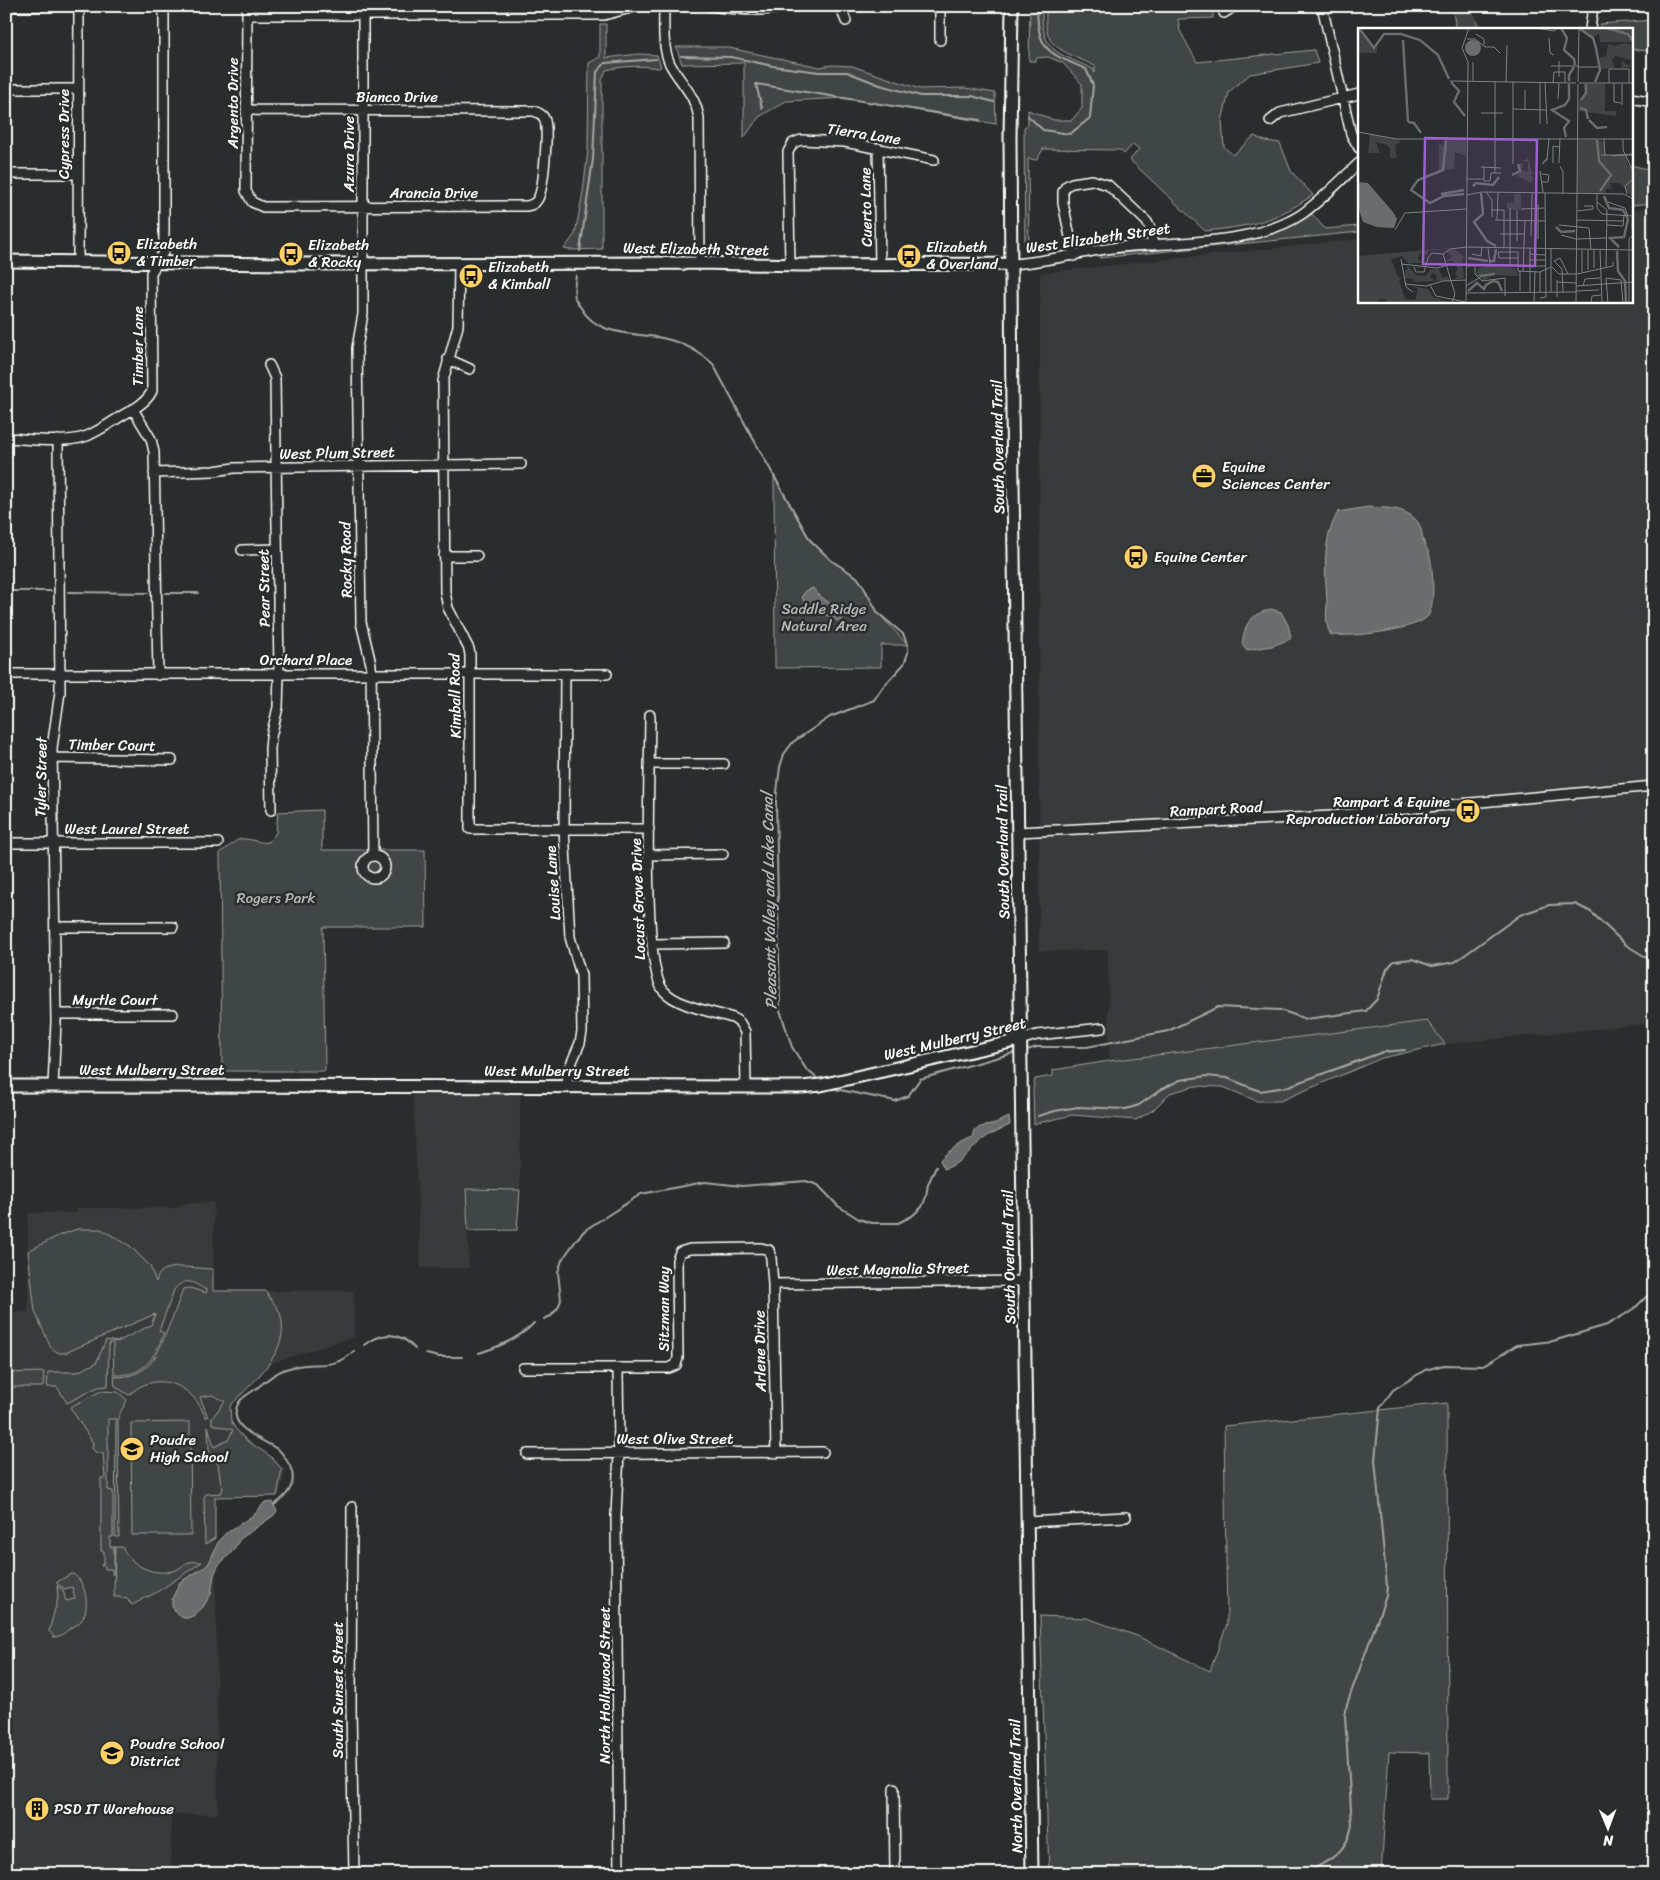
<svg xmlns="http://www.w3.org/2000/svg" width="1660" height="1880" font-family="Sriracha,sans-serif">
  <style>
    .built { fill: #373a3b }
    .green { fill: #414445; stroke: #a0a2a2 }
    .water { fill: #6a6c6d; stroke: #a6a7a7 }
    .lines { fill: none; stroke-linecap: round; stroke-linejoin: round }
    .stream { stroke: #a6a7a7; stroke-width: 2 }
    .minor-casing { stroke: #fff; stroke-width: 12 }
    .major-casing { stroke: #fff; stroke-width: 15 }
    .minor { stroke: #2a2d2e; stroke-width: 9 }
    .major { stroke: #2a2d2e; stroke-width: 11 }
    .labels { text-anchor: middle; dominant-baseline: central; stroke-width: 5; stroke-linejoin: round; paint-order: stroke }
    .street-label { font-size: 15px; fill: #fff; stroke: #2a2d2e }
    .poi-label { font-size: 15px; fill: #fff; stroke: #2a2d2e; text-anchor: start }
    .park-label { font-size: 15px; fill: #b3b4b5; stroke: #2a2d2e }
    .water-label { font-size: 16px; font-style: italic; fill: #b4b6b6; stroke: #2a2d2e }
    .inset-river { fill: none; stroke: #6a6c6d; stroke-width: 2.5 }
    .inset-road { fill: none; stroke: #7f8182; stroke-width: 1 }
    .view { fill: #9c61cf; fill-opacity: 0.15; stroke: #9c61cf; stroke-width: 2.5 }
    .inset-edge { fill: none; stroke: #fff; stroke-width: 2.5 }
  </style>
  <rect width="100%" height="100%" fill="#2a2d2e"/>
  <filter id="ink" filterUnits="userSpaceOnUse"><feTurbulence type="fractalNoise" baseFrequency=".02" numOctaves="2"/><feDisplacementMap in="SourceGraphic" scale="10" xChannelSelector="R" yChannelSelector="G"/><feConvolveMatrix kernelMatrix="1 2 1 2 8 2 1 2 1" color-interpolation-filters="sRGB"/></filter>
  <g filter="url(#ink)">
    <path class="built" d="M1654,207V1023L1445,1044L1427,1021L1109,1061L1108,950L1039,951L1040,273L1359,239V301H1631V210Z
      M520,1094V1190L466,1189L469,1268H421L413,1095Z
      M214,1202L213,1291H354V1337L271,1363L230,1406L231,1427L286,1470L279,1496L215,1497L218,1814H171V1874H6V1373L12,1372L11,1313L28,1312V1213H76L77,1208H180L181,1204Z"/>
    <path class="green" d="M1030,6H1042C1041,53 1055,51 1093,69L1095,73V66C1083,60 1053,50 1049,37C1045,28 1046,17 1046,6H1184V10L1213,9V18L1178,19L1180,31L1197,62L1314,50L1318,63L1250,74L1229,92L1222,121L1224,147L1233,155L1254,136L1265,141L1280,143L1291,171L1313,195C1273,222 1252,226 1205,231L1130,160L1139,149L1133,144L1124,154L1120,150L1043,149L1037,160L1028,159L1029,252H1025L1024,127L1028,125V110L1054,120H1072L1082,108V84L1063,63L1048,57L1036,58V61H1029Z
      M1452,6H1469L1480,29H1454L1455,23Z
      M1654,20V52L1631,49V29H1599L1600,24Z
      M600,24H606V58L638,54L657,55L661,67L658,68C641,65 623,66 606,70L602,80V249L570,250L564,249L575,234L583,192L588,150L589,63L600,57Z
      M676,47H724L820,67L832,65L852,66L920,89L965,88L995,93L996,124L845,98L786,101L759,117L744,138V63L682,64Z
      M1631,165L1654,171V203L1631,205Z
      M1312,214L1325,229L1359,226V232L1099,258L1102,255L1249,241L1275,233Z
      M774,477L810,540L832,561L857,577L862,584L878,613L908,645H881V667L775,668Z
      M322,810V850H425L426,927H323L325,1071H222L220,852C228,849 234,840 241,839C251,838 259,844 269,842L276,833L278,812Z
      M1427,1021L1445,1044L1382,1058L1280,1101H1257L1223,1087L1195,1086L1170,1093L1153,1110L1136,1120L1072,1115L1034,1124L1033,1089L1035,1079L1053,1076V1070L1109,1061Z
      M466,1189L520,1190L517,1230L468,1231Z
      M77,1229H101L130,1246L150,1266L156,1282C157,1279 158,1274 161,1272C171,1263 200,1269 213,1269V1291H266C269,1299 277,1305 280,1313C293,1351 252,1382 230,1406L231,1421L235,1428L246,1440L270,1456L282,1469L277,1496L215,1497V1538L205,1544L204,1497L206,1494L221,1493L223,1488L221,1484L218,1464L210,1455L209,1450L208,1426L214,1447L228,1440L233,1430L212,1424V1418L225,1401L212,1395L200,1397L208,1417H205C194,1384 155,1369 129,1395L115,1386L114,1377C147,1377 155,1361 166,1333C172,1319 178,1304 183,1289L190,1288L206,1293L207,1290C195,1285 187,1274 174,1290L159,1331L164,1333C154,1359 145,1376 114,1375L113,1343H109L108,1386L98,1387L67,1403L57,1387H47L48,1372H77L96,1363L106,1340L117,1342L151,1325L155,1314L65,1353H59L51,1348L35,1312L28,1251L58,1236Z
      M44,1372L43,1387H6V1373Z
      M101,1391L118,1392L127,1400L119,1415L118,1422L119,1537H115L116,1419H108V1490L113,1491V1537H110V1547H114V1574H112V1569H105V1566H101L102,1564L104,1563V1551H101V1478H105L103,1453H96L92,1448L93,1443L70,1407Z
      M1447,1403L1448,1799H1430L1429,1753L1389,1752L1381,1874H1049L1040,1616L1087,1618L1137,1636L1210,1671L1227,1624L1224,1426Z
      M190,1422L191,1535H132L131,1423Z
      M115,1547H122C133,1567 154,1577 176,1570C181,1568 185,1563 190,1562C193,1561 199,1562 202,1562L157,1592L132,1605L126,1597L122,1599L120,1597H114Z
      M71,1574H73C86,1582 91,1608 81,1621C78,1625 72,1627 68,1630C63,1634 60,1637 54,1637L49,1631L58,1598L57,1586L63,1590L66,1601L75,1599L72,1587L65,1589L57,1584V1582Z"/>
    <path class="water" d="M1368,507C1384,508 1404,507 1415,519C1422,526 1421,531 1423,539C1424,545 1427,548 1429,553C1433,564 1436,609 1427,617C1412,631 1352,637 1331,635C1324,623 1327,614 1327,601C1325,569 1322,541 1338,512Z
      M813,588C821,600 835,604 844,616L842,620L838,621L822,613L821,616L815,612V609C808,607 804,604 802,596L806,591Z
      M1271,609L1281,612L1288,625L1291,637L1290,639L1272,646L1247,650L1242,644C1245,623 1250,615 1271,609Z
      M1009,1117L1010,1125C1000,1129 990,1134 982,1140C970,1150 959,1165 944,1169L940,1160C945,1153 965,1140 973,1138L975,1131L980,1127L991,1125Z
      M272,1502L277,1511L273,1516L240,1539L232,1552L218,1566L214,1575L211,1594L203,1607L195,1615L188,1618H183L177,1614L172,1606V1599L180,1582L205,1567L209,1563L219,1540L226,1533L255,1514L264,1503Z"/>
    <g class="lines">
      <path class="stream" d="M681,56L731,57L773,66L819,72H847L880,85L921,96H972L994,102
        M762,108L756,84L980,120
        M1028,116L1043,130L1070,134L1090,118L1093,85L1086,69C1047,52 1038,52 1037,6
        M580,251L593,159L597,72L605,63L656,59
        M576,275C575,282 573,291 575,298C576,301 579,305 581,308C598,337 633,332 662,338C681,342 699,351 713,364L750,433L810,540L832,561L857,577L862,584L878,613L903,634L908,645V653L904,664L882,688L874,700L830,717L793,742L784,754L780,767L776,800L780,1010L792,1047L806,1069L820,1081
        M6,591H51
        M68,592L148,593
        M166,593H198
        M1024,1051L1037,1047H1087L1168,1031L1218,1007L1280,1010L1306,1019L1366,1011L1377,999L1387,969L1394,961L1412,959L1432,966L1455,962L1520,915L1549,905L1575,904L1591,912L1626,945L1654,962
        M830,1088L895,1101L908,1096L920,1079L1017,1052
        M1038,1116L1055,1111L1078,1107L1126,1109L1139,1105L1162,1089L1180,1080L1207,1076L1227,1078L1260,1091L1286,1087L1383,1052L1405,1050
        M544,1319L551,1316L558,1308L561,1300L558,1272L562,1260L577,1239L585,1230L641,1194L705,1182L742,1186L806,1181L818,1185L838,1206L859,1219L872,1223H898L912,1216L922,1207L926,1197L928,1184L936,1167
        M364,1345C382,1332 400,1331 415,1349
        M479,1353C499,1347 519,1339 534,1323
        M426,1354L439,1357H462
        M274,1505C291,1494 299,1479 287,1461C285,1458 283,1454 280,1451C267,1440 223,1429 239,1402C242,1397 252,1392 257,1388C268,1379 278,1370 293,1367C318,1361 333,1371 354,1351
        M1304,1874C1328,1861 1347,1854 1352,1825L1345,1716L1347,1704L1386,1596L1387,1586L1375,1460L1380,1408L1393,1390L1425,1370L1444,1365L1483,1366L1517,1345L1553,1341L1607,1325L1634,1309L1654,1289"/>
      <defs>
        <path id="minor" d="M6,6H43
          M664,6C664,25 662,47 670,64C681,84 695,94 699,118L700,263
          M709,6C736,9 764,13 791,6
          M840,6L846,21
          M940,6V40
          M1322,6L1351,134L1359,148
          M1224,13L1235,6
          M247,15H604L638,6
          M363,15V314L357,348L361,622L371,664L373,856
          M1590,29L1593,6
          M6,89H78
          M1631,98L1654,102
          M246,110L534,111C539,113 544,115 545,121C548,132 544,192 537,200C535,204 531,205 527,206L263,207L252,202L246,191L247,6
          M1270,121L1280,113L1359,94
          M878,148L880,265
          M6,174H78
          M1074,256L1063,203V192L1066,186L1072,183L1092,180L1108,185L1147,222L1150,228L1153,245
          M78,261L79,6
          M459,264L458,326L443,381L445,592L448,608L469,649L470,655V829H649
          M1011,264C1048,262 1084,251 1120,247C1175,242 1256,245 1302,214C1323,199 1340,181 1359,163
          M790,265L788,152L793,143L801,140L845,142L934,160
          M448,359L470,369
          M269,365L275,378L279,675L278,707L271,737L270,749L271,810
          M133,409L151,439L154,452L158,675
          M6,438C29,439 66,444 87,436C99,431 112,422 123,415C134,409 147,402 152,391L151,273L164,251V6
          M154,473L214,471L234,468L521,464
          M242,550L277,549
          M444,556H477
          M6,674H607
          M565,674L564,829L570,937L581,975L582,1032L580,1043L568,1071L567,1086
          M650,715C650,762 641,962 663,990C676,1006 713,1012 733,1018L740,1023L745,1032L746,1087
          M52,758L172,760
          M650,764H724
          M1018,832L1331,816L1654,786
          M6,843H218
          M649,855L723,854
          M363 867a11 11 0 1 1 22 0a11 11 0 1 1-22 0Z
          M55,927H173
          M652,944L724,943
          M56,1014H173
          M1020,1040L1037,1035L1102,1028
          M53,1086L56,1022L52,748L60,692L58,440
          M773,1284L1024,1281
          M523,1368H669L676,1365L678,1358L677,1260L680,1252L690,1249L761,1248L769,1250L771,1258L773,1284L776,1453
          M618,1368L619,1453L616,1515L619,1874
          M527,1454L823,1452
          M352,1507L351,1707L354,1874
          M1027,1522L1126,1517
          M894,1788L895,1874"/>
        <path id="major" d="M1012,6L1010,139L1012,410L1032,1874
          M6,261L289,264L700,263L800,265L1011,264
          M6,1086L802,1087L821,1085L1020,1040"/>
      </defs>
      <use href="#minor" class="minor-casing"/>
      <use href="#major" class="major-casing"/>
      <use href="#minor" class="minor"/>
      <use href="#major" class="major"/>
    </g>
  </g>
  <defs>
    <symbol id="bus-disc" viewBox="-11 -11 22 22"><circle r="9.5" fill="#ffd166" stroke="#2a2d2e"/><path d="M-5-6H5V4H4V6H2V4H-2V6H-4V4H-5ZM-3.5-4V0h7V-4ZM-3.5 1.2v1.5H-2V1.2ZM2 1.2v1.5H3.5V1.2Z" fill="#111"/></symbol>
    <symbol id="office-disc" viewBox="-11 -11 22 22"><circle r="9.5" fill="#ffd166" stroke="#2a2d2e"/><path d="M-6-3h4V-5.5h4V-3h4V5H-6ZM-1-4.5V-3h2v-1.5ZM-6 0V1H6V0Z" fill="#111"/></symbol>
    <symbol id="school-disc" viewBox="-11 -11 22 22"><circle r="9.5" fill="#ffd166" stroke="#2a2d2e"/><path d="M0-5L7-2L0 1L-7-2ZM-4 1L0 2.5L4 1V4Q0 6-4 4Z" fill="#111"/></symbol>
    <symbol id="building-disc" viewBox="-11 -11 22 22"><circle r="9.5" fill="#ffd166" stroke="#2a2d2e"/><path d="M-4-6H4V6H1V3H-1V6H-4ZM-2.5-4.3h1.7v1.8h-1.7ZM.8-4.3h1.7v1.8H.8ZM-2.5-1h1.7V.8h-1.7ZM.8-1h1.7V.8H.8Z" fill="#111"/></symbol>
  </defs>
  <g fill-rule="evenodd">
    <use href="#bus-disc" x="105" y="239" width="28" height="28"/>
    <use href="#bus-disc" x="277" y="240" width="28" height="28"/>
    <use href="#bus-disc" x="895" y="242" width="28" height="28"/>
    <use href="#bus-disc" x="457" y="262" width="28" height="28"/>
    <use href="#office-disc" x="1190" y="462" width="28" height="28"/>
    <use href="#bus-disc" x="1122" y="543" width="28" height="28"/>
    <use href="#bus-disc" x="1454" y="797" width="28" height="28"/>
    <use href="#school-disc" x="118" y="1435" width="28" height="28"/>
    <use href="#school-disc" x="98" y="1739" width="28" height="28"/>
    <use href="#building-disc" x="23" y="1795" width="28" height="28"/>
  </g>
  <g class="labels">
    <g class="street-label">
      <text x="397" y="97">Bianco Drive</text>
      <text transform="translate(233 103) rotate(-90)">Argento Drive</text>
      <text transform="translate(64 134) rotate(-90)">Cypress Drive</text>
      <text transform="translate(864 134) rotate(9)">Tierra Lane</text>
      <text transform="translate(349 154) rotate(-90)">Azura Drive</text>
      <text x="434" y="193">Arancia Drive</text>
      <text transform="translate(866 207) rotate(-91)">Cuerto Lane</text>
      <text transform="translate(1098 238) rotate(-8)">West Elizabeth Street</text>
      <text transform="translate(696 249) rotate(1)">West Elizabeth Street</text>
      <text transform="translate(138 346) rotate(-90)">Timber Lane</text>
      <text transform="translate(998 447) rotate(-91)">South Overland Trail</text>
      <text transform="translate(337 453) rotate(-1)">West Plum Street</text>
      <text transform="translate(346 560) rotate(-91)">Rocky Road</text>
      <text transform="translate(264 588) rotate(-91)">Pear Street</text>
      <text x="306" y="660">Orchard Place</text>
      <text transform="translate(455 696) rotate(-91)">Kimball Road</text>
      <text transform="translate(112 745) rotate(1)">Timber Court</text>
      <text transform="translate(41 777) rotate(-89)">Tyler Street</text>
      <text transform="translate(1216 809) rotate(-3)">Rampart Road</text>
      <text x="127" y="829">West Laurel Street</text>
      <text transform="translate(1003 852) rotate(-91)">South Overland Trail</text>
      <text transform="translate(553 883) rotate(-94)">Louise Lane</text>
      <text transform="translate(638 899) rotate(-92)">Locust Grove Drive</text>
      <text x="115" y="1000">Myrtle Court</text>
      <text transform="translate(955 1039) rotate(-13)">West Mulberry Street</text>
      <text x="152" y="1070">West Mulberry Street</text>
      <text x="557" y="1071">West Mulberry Street</text>
      <text transform="translate(1009 1257) rotate(-91)">South Overland Trail</text>
      <text transform="translate(898 1269) rotate(-1)">West Magnolia Street</text>
      <text transform="translate(664 1309) rotate(-90)">Sitzman Way</text>
      <text transform="translate(760 1351) rotate(-91)">Arlene Drive</text>
      <text x="675" y="1439">West Olive Street</text>
      <text transform="translate(605 1685) rotate(-90)">North Hollywood Street</text>
      <text transform="translate(338 1690) rotate(-90)">South Sunset Street</text>
      <text transform="translate(1016 1786) rotate(-91)">North Overland Trail</text>
    </g>
    <g class="poi-label">
      <text x="136" y="244">Elizabeth<tspan x="136" dy="17">&amp; Timber</tspan></text>
      <text x="308" y="245">Elizabeth<tspan x="308" dy="17">&amp; Rocky</tspan></text>
      <text x="926" y="247">Elizabeth<tspan x="926" dy="17">&amp; Overland</tspan></text>
      <text x="488" y="267">Elizabeth<tspan x="488" dy="17">&amp; Kimball</tspan></text>
      <text x="1222" y="467">Equine<tspan x="1222" dy="17">Sciences Center</tspan></text>
      <text x="1154" y="557">Equine Center</text>
      <text x="1450" y="802" text-anchor="end">Rampart &amp; Equine<tspan x="1450" dy="17">Reproduction Laboratory</tspan></text>
      <text x="150" y="1440">Poudre<tspan x="150" dy="17">High School</tspan></text>
      <text x="130" y="1744">Poudre School<tspan x="130" dy="17">District</tspan></text>
      <text x="54" y="1809">PSD IT Warehouse</text>
    </g>
    <g class="park-label">
      <text x="824" y="609">Saddle Ridge<tspan x="824" dy="17">Natural Area</tspan></text>
      <text x="276" y="898">Rogers Park</text>
    </g>
    <g class="water-label">
      <text transform="translate(769 901) rotate(-91)">Pleasant Valley and Lake Canal</text>
    </g>
  </g>
  <g transform="translate(1358 28)">
    <rect width="275" height="275" fill="#2a2d2e"/>
    <path d="M0,0L15,19L19,18V25H0ZM222,0H275V14H242L241,6L235,9ZM267,15L274,17L273,39L264,40L263,33L272,38L273,32L257,28L254,32L257,40L243,41L241,30L248,28L250,16L257,18ZM226,56H247V83H258V88L220,83L221,73L227,64ZM12,106L41,112L42,115L37,117L39,130H32V121L29,117L18,114L22,125H10ZM86,110H108V128L97,124L96,141L81,142V115L85,118ZM237,111L246,114V127L267,126L270,137L275,138V170L262,155H252L254,161H248V166L219,165L220,112ZM170,130L174,145L184,146H172L176,150L173,155L159,148L163,143L160,137L165,134L164,142L170,144V134L165,133ZM156,166H163V180L159,183L149,180V175H156ZM103,219L70,223V227L62,225L60,232L69,235H53V238L44,228L33,231L40,249L45,250L41,252L47,271L57,272L60,261L53,258L70,261L75,269L94,275H28V271L20,272L19,275H0V228ZM96,221L107,229L104,230L106,250L93,252L100,249L97,246L100,240L95,236L96,233H88L94,229L88,223ZM48,236L58,247L68,248L72,242L80,240L85,250L89,248L92,252L78,253L79,247L74,245L72,249L77,253L55,254V251L46,250L47,242H50ZM127,237L157,240L161,248L134,247L126,253L118,247L120,241Z" fill="#414445"/>
    <path d="M107 20a8 8 0 1 1 16 0a8 8 0 1 1-16 0ZM0,151V154L10,155L35,184L39,191L36,200L19,199L5,194L0,179Z" fill="#6a6c6d"/>
    <path class="inset-river" d="M1,0L16,20L26,6H43L62,12L80,27L91,51M203,0L209,10L206,22L216,31L217,37M248,0L270,6L275,13M222,1L235,10L238,20L242,42L237,54M45,12L50,94M211,53V47L216,39M93,54L101,63L96,74L107,88M223,72L228,65V56M222,80L228,82L230,91M231,92L239,100L249,99M50,94L56,95L63,105M208,109L206,100L211,93L194,82L207,77L211,71V56M239,112L241,133L253,147L242,163M88,113L85,142L60,152L53,162L72,175L86,168L106,166M154,147L162,143L160,136M115,158L118,155L135,157L141,149M123,165L125,186L116,194L129,213L138,218M83,166L106,162M246,168L251,180L265,182L270,191L266,209L252,210L261,219M198,199L203,204L217,203M259,223L260,243L267,253L268,275M110,230L130,233M132,233H136L138,221M121,248L137,246M110,263L119,255L126,261L128,257L135,253L140,254L144,263"/>
    <path class="inset-road" d="M178,0L196,3L200,0M118,6L126,11V17M191,10L192,25L196,27M109,11H117L127,19H136L142,25M193,38H220M220,39H240M201,49V33M92,53L218,55M115,53V34M148,54L149,17M182,54V96M187,54L189,96M220,54L221,0M195,55L196,44H207V55M221,55H275M251,55V41H271V55M256,55V74L263,75M264,56V77M200,71L201,55M155,81L188,82M167,81V62M123,85H145M0,104L39,111H275M246,111L247,127M265,111V122L275,143M243,127H275M275,127V111M254,128L275,126M189,130L184,136L189,132L191,110M195,135V118L202,119M201,135L202,110M155,136V54M202,138L205,144V166M123,139L143,140M126,139V153H132L133,145H143M182,143L185,164M137,145V54M109,151H126M184,154H190L191,147L184,146M128,164L134,172V189M239,166V180L244,186L275,188M269,166L267,158L275,151M109,167L124,164L266,166L275,171M239,174L249,182L248,239M250,174L267,180L270,188M163,181L187,180M134,182H146V220M219,183L235,181V178H226M137,192L187,193M139,192L140,165M219,192L266,193M201,197L231,200L233,222M249,197L265,198L266,187M274,200L275,171M37,202L47,185L109,181M142,206H166M203,207L218,211L248,210M173,208L174,165M180,211V176M159,213V183M109,219L275,222M130,220L132,237M172,220V264M230,222V242M236,222V240M242,222L244,275M85,226L97,266L94,275M114,226L123,228L124,219M172,226L187,227M70,230L74,225L85,226L92,221L109,219M160,230H141L140,224H160V243L182,244L193,239M43,231L48,259L55,264M171,232H187M196,233L204,241L205,264M196,233L202,230L210,246M43,236L79,240L94,236M152,237V180M108,238L160,237M171,238H187M56,239L58,244H66L70,230M117,239V246L124,253L147,250V268M194,239L201,246H218M165,243L167,192M224,244V222M219,246L255,238V234M199,254L218,255M47,256L68,258L85,253L108,252M72,257L78,268L108,274M108,258L121,250M218,258L275,254M225,258L227,251L242,250M162,263V243M218,263L241,262M182,264V244M193,264V221M108,265L218,264M199,269V252M182,270L188,269L187,165M108,275L110,34L104,20L111,0M176,275L177,243M218,275L220,56M233,275L234,268L243,267M250,275L248,250L263,252L265,275M271,275V211L275,207"/>
    <path class="view" d="M67,110L179,112L177,238L65,236Z"/>
    <rect width="275" height="275" class="inset-edge"/>
  </g>
  <rect width="1660" height="1880" fill="none" stroke="#2a2d2e" stroke-width="25"/>
  <rect x="12" y="12" width="1635" height="1855" fill="none" stroke="#fff" stroke-width="2" filter="url(#ink)"/>
  <g transform="translate(1608 1828) rotate(179)" stroke="#2a2d2e" stroke-width="4" paint-order="stroke">
  <path d="M0-4L9 19L0 12L-9 19Z" fill="#ffffff"/>
  <text y="-8" font-size="14" font-weight="bold" text-anchor="middle" fill="#ffffff">N</text>
  </g>
</svg>
